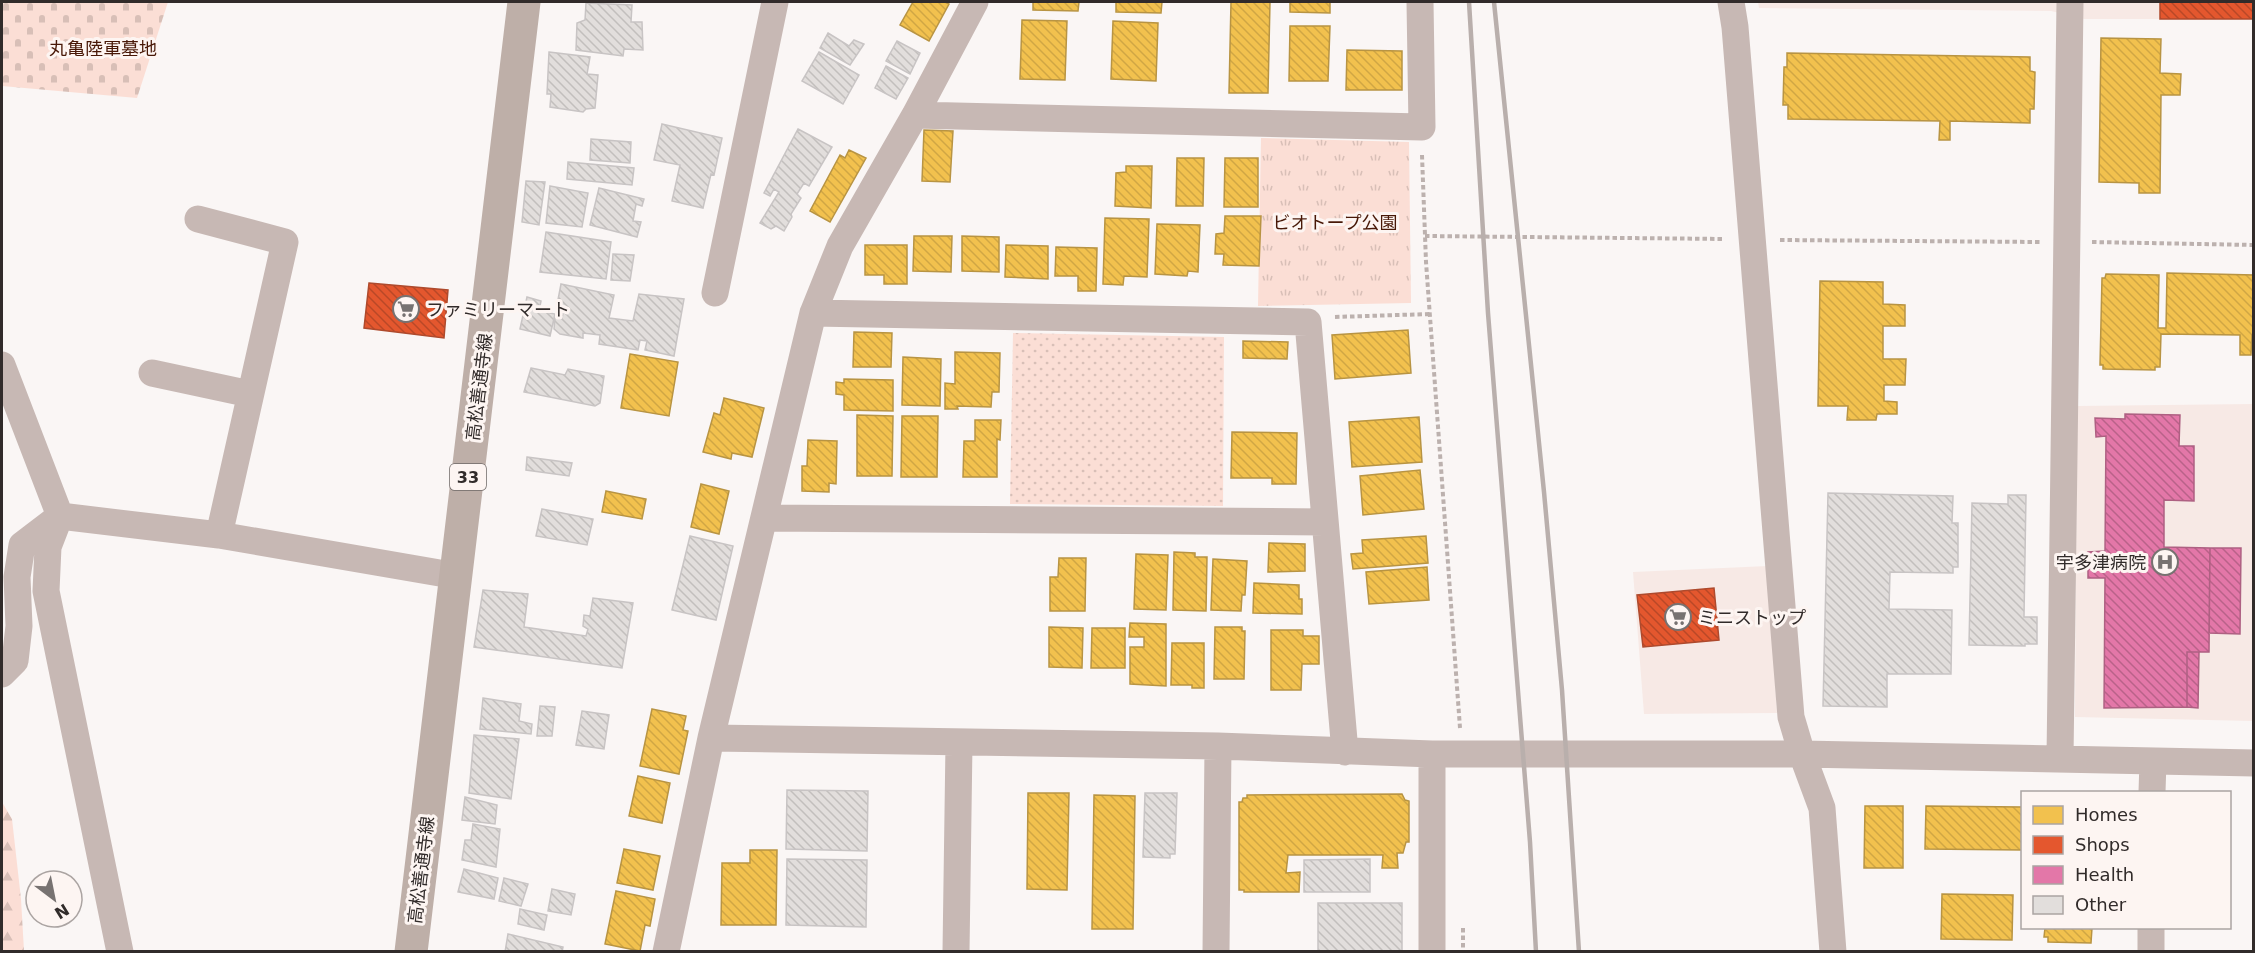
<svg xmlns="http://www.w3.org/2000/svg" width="2255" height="953" font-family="'DejaVu Sans','Noto Sans JP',sans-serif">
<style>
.built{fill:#f7e9e5}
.grass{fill:url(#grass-dots)}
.forest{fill:url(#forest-firs)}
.cemetery{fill:url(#cemetery-stones)}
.park{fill:url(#park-tufts)}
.homes{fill:url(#homes-back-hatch);stroke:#b89443;stroke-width:1.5}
.shops{fill:url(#shops-back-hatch);stroke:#ae4a2d;stroke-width:1.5}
.health{fill:url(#health-back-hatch);stroke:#ae6082;stroke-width:1.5}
.building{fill:url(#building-back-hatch);stroke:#c8c4c4;stroke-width:1.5}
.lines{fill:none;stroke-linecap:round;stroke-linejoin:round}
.path{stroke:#bcb1ae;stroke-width:4;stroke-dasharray:4.5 3;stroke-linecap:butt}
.minor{stroke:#c7b8b4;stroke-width:27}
.major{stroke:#beafa8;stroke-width:33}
.rail{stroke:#b9afac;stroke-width:4.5}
.labels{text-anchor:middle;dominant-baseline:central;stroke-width:6;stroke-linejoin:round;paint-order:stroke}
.shield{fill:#fdf5f2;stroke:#6e6866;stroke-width:1.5}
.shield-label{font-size:16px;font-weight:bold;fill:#312b2a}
.park-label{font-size:18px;fill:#481807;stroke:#fdf5f2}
.poi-label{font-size:18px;fill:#312b2a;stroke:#fdf5f2;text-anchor:start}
.street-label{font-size:18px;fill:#312b2a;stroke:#fdf5f2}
</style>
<defs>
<pattern id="grass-dots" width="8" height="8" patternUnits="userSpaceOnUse" patternTransform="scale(1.5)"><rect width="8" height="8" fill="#fbded5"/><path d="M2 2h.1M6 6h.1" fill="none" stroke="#d8bfb7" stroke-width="1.8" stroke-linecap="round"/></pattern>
<pattern id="forest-firs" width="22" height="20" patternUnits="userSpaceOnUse" patternTransform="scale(1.5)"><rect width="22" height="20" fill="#fbded5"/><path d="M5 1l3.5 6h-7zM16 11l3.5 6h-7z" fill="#d8bfb7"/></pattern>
<pattern id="cemetery-stones" width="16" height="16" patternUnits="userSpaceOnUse" patternTransform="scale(1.5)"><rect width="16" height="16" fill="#fbded5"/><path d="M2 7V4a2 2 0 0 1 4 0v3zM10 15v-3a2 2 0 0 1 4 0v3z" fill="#d8bfb7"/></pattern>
<pattern id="park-tufts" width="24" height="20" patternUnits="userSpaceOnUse" patternTransform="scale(1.5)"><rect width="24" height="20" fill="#fbded5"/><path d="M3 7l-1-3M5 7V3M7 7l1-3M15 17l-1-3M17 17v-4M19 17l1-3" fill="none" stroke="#d8bfb7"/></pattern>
<pattern id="homes-back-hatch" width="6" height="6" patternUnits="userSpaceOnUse" patternTransform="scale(1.5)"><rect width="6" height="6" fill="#f2c14e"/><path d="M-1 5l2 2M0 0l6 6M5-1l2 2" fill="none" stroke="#d0a644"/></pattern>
<pattern id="shops-back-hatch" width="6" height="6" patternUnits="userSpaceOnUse" patternTransform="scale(1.5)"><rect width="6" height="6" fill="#e4572e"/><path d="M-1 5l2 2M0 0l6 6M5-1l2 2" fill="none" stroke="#b94827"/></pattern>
<pattern id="health-back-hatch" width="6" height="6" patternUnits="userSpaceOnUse" patternTransform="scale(1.5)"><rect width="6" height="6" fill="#e377a8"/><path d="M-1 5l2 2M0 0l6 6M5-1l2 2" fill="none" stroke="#b96289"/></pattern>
<pattern id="building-back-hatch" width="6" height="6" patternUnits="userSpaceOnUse" patternTransform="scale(1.5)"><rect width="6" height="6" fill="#e2dedc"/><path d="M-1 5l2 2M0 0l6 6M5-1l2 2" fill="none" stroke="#c2bfbd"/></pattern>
</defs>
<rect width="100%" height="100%" fill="#faf6f5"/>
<path class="built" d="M1758 2H2253L2254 19H2084L2051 11 1759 8Z
M2253 404V721L2075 717 2077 406Z
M1768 566 1777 713 1644 714 1633 572Z"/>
<path class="grass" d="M1013 333 1224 337 1223 506 1010 504Z"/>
<path class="forest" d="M2 802 12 819 21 899 24 951H2Z"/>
<path class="cemetery" d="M2 2H168L137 98 2 86Z"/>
<path class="park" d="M1261 138 1409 142 1411 303 1258 306Z"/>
<path class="homes" d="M913 2H945L949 4 929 41 900 25Z
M1033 2H1079L1078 11 1033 10Z
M1116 2H1162L1161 13 1116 12Z
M1231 2H1270L1268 93H1229Z
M1290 2H1330V13L1290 12Z
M1022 20 1067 21 1065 80 1020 79Z
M1113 21 1158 23 1156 81 1111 79Z
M1290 26H1330L1328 81H1289Z
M2101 38 2161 39 2160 73 2181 74 2180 95H2161L2160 193H2139V183L2099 182Z
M1347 50 1402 51V90H1346Z
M1787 53 2030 57V71L2035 72 2034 109H2030V123L1950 121V140H1939L1940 121 1788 119V105H1783L1784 67H1787Z
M924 130 953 131 950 182 922 181Z
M849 150 866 158 830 222 810 211 840 155 845 158Z
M1177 158H1204L1203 206H1176Z
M1225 158H1258V207H1224Z
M1126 166H1152L1151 208 1115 206 1116 173 1126 172Z
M1225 216H1261L1259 266 1223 265 1224 254H1215L1216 234 1224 233Z
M1105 218 1149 219 1147 277 1124 276 1123 285 1103 284Z
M1157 224 1200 225 1198 272 1188 271 1187 276 1155 274Z
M914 236H952L951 272 913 271Z
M962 236 999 237V272L962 271Z
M865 245H907V284H884V275H865Z
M1006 245 1048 246V279L1005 277Z
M1056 247 1097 248 1096 291H1078V276H1055Z
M2167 273 2254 275V335H2252L2251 355H2240V335L2161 334 2160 367H2155V370L2103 369V365H2100L2102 278H2105L2106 274 2159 275 2158 328H2166Z
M1820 281 1883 282V304L1905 305V326H1883V359H1906L1905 385H1884V401L1897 402V414H1877L1876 420H1847L1848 406H1818Z
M1408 330 1411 373 1335 379 1332 335Z
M854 332 892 333 891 367H853Z
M1243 341 1288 342 1287 359 1243 358Z
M955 352 1000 353 999 392H992L991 407 957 406 958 409H945V383L955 384Z
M630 354 678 362 669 416 621 408Z
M903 357 941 359 940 406 902 405Z
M844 379 893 380V411L844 410V395L836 394V382L844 383Z
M724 398 764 408 752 457 732 453 731 459 703 452 714 413 720 415Z
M857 415 893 416 892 476H857Z
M902 416H938L937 477H901Z
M1419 417 1422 462 1352 467 1349 422Z
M975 420H1001L1000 440 997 439V477H963L964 441H975Z
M1232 432 1297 433 1296 484H1272V478H1231Z
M808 440 837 441 836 484 829 483V492L802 491V466H807Z
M1420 470 1424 509 1363 515 1360 476Z
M701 484 729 491 719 534 691 527Z
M606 491 646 499 642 519 602 512Z
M1426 536 1428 563 1353 569 1351 554 1363 553 1362 540Z
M1269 543 1305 544V571L1268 572Z
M1174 552 1195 553V557H1207L1206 611 1173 610Z
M1136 554 1168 555 1166 610 1134 609Z
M1059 558H1086L1085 611H1050V577H1058Z
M1213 559 1247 561 1245 595H1242L1241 611 1211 610Z
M1427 567 1429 600 1369 604 1366 572Z
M1254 583 1299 585V599H1302V614L1253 613Z
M1130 623 1166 624V686L1130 684V647H1144V637H1129Z
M1049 627 1083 628 1082 668 1049 667Z
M1215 627H1242V631H1245L1244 679H1214Z
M1092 628H1125V668H1091Z
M1271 630H1303V636H1319V664H1302L1301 690H1271Z
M1172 643H1204V688H1192V685H1171Z
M652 709 686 716 683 730 688 731 679 774 640 766Z
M638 776 670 783 662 823 629 816Z
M1028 793H1069L1067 890 1027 889Z
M1402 794 1405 800 1409 801V842H1406L1403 853H1397L1398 868H1382L1383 855H1288L1286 873 1300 872 1299 892H1244V890H1239V802H1242L1243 798H1247V795Z
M1094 795 1135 796 1133 929H1092Z
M1865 806H1903V868H1864Z
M1926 806 2022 807V850L1925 849Z
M624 849 660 856 653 890 617 883Z
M750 850H777L776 925H721L722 863H750Z
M616 891 655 899 650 926 645 925 640 951 605 944Z
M1942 894 2013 895 2012 940 1941 939Z
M2045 928H2092L2091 943 2048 942V937H2044Z"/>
<path class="shops" d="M2160 2H2254V19H2160Z
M369 283 448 290 444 338 364 328Z
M1714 588 1719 640 1643 647 1637 595Z"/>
<path class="health" d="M2125 414 2180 415 2179 446H2194V501L2164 500V547L2210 548 2209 652H2187V707L2104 708 2105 578H2088V552L2105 551 2106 436 2096 437 2095 418 2125 419Z
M2210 548H2241L2240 634 2209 633Z
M2187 652H2199L2198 708 2187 707Z"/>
<path class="building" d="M586 3 632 5 631 22H642L643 50 624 49 623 56 576 50 577 23 585 20Z
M828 33 849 46 854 40 864 44 850 65 820 48Z
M897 41 920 53 910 74 886 61Z
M549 52 590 57 587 74 598 75 595 108 586 109 583 112 550 107 551 94H547Z
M819 52 859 75 843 104 802 81Z
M886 66 908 78 896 99 875 88Z
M662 124 722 138 714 175 711 174 703 208 672 201 680 165 654 160Z
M798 129 832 147 809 186 804 183 797 194 801 198 791 214 792 217 784 231 776 226 771 229 760 223 779 192 774 189 770 196 764 193Z
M591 139 631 142 630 163 590 160Z
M568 162 634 168 632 185 567 179Z
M526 181 545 182 539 225 522 222Z
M550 186 588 193 582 227 546 223Z
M599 188 644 199 642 206 636 204 633 221 641 222 637 237 590 225Z
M546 232 611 242 606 279 540 272Z
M613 254 634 255 630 281 611 280Z
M561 284 614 295 609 318 633 321 639 294 684 299 674 356 645 350 647 341 640 340 638 350 599 344 600 335 583 333V338L560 334 554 329 555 318 562 319 564 307 557 305Z
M527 297 541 301 539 311 555 314 550 336 520 329Z
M531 368 565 375 568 369 604 376 600 403 595 406 524 392Z
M527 457 572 463 569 476 526 470Z
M1828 493 1953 496 1952 523H1958V567H1953V573L1890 572 1889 609 1952 610 1951 674H1887V707L1823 706Z
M2008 495H2026L2024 617H2037V644H2025V646L1969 645 1972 503 2008 504Z
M542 509 593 519 587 545 536 536Z
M690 536 733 546 716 620 672 610Z
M483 590 528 594 524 627 586 636 588 629 583 626 584 615 590 616 593 598 633 603 622 668 474 647Z
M483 698 521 704 519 721 532 724 531 734 480 729Z
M540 706 555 707 552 736H537Z
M582 711 609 715 604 749 576 745Z
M474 735 519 739 511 799 469 793Z
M787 790 868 791 867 851 786 849Z
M1145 793H1177L1175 854H1170V858L1143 857Z
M465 797 497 805 495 824 462 820Z
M473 824 500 829 496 867 462 860 465 840H471Z
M787 859 867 860 866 927 786 925Z
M1370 859V892H1304V860Z
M464 869 498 878 494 899 458 892Z
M504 878 528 884 521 906 499 901Z
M552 889 575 894 571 915 548 911Z
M1318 903H1402V952H1318Z
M520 909 547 915 544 930 518 924Z
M508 934 563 947 562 952H505Z"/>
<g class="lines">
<path class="path" d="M1422 155 1426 262 1460 728
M1425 236 1725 239
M1780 240 2040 242
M2092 242 2254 245
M1335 317 1430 314
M1463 928V952"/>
<path class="minor" d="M1731 2 1735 27 1791 717 1802 754 1822 808 1833 952
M915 115 1422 127 1420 2
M198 219 285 242 219 535
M715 293 775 2
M813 313 1308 322 1345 752
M2 365 60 516 48 547 46 591 120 952
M152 373 250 394
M764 518 1325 522
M2 674 15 661 19 626 17 577 22 545 60 516 219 535 457 576
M711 738 1218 746 1432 754H1802L2254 763
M2060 758 2070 2
M2152 792 2153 761
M666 952 711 738 813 313 840 246 915 115 975 2
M956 952 959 743
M1216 952 1218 746
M1432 952V754
M2151 952V928"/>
<path class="major" d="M411 952 524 2"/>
<path class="rail" d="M1469 2 1488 313 1530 842 1536 952
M1494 2 1544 492 1562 690 1579 952"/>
</g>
<defs>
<symbol id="supermarket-ring" viewBox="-11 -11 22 22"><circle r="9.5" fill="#fdf5f2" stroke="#777271" stroke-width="1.5"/><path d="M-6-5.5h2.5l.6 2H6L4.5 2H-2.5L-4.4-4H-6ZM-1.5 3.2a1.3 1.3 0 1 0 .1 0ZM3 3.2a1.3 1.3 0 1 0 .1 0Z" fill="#777271"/></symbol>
<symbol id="hospital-ring" viewBox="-11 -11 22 22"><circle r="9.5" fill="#fdf5f2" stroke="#777271" stroke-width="1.5"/><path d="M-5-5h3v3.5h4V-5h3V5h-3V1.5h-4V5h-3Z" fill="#777271"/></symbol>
</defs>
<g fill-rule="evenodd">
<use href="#supermarket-ring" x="391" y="294" width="30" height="30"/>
<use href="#hospital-ring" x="2150" y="547" width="30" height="30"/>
<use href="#supermarket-ring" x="1663" y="602" width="30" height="30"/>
</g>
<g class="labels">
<rect class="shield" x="450" y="464" width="36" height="26" rx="4.5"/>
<g class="shield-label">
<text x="468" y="477">33</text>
</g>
<g class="park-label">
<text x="103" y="48">丸亀陸軍墓地</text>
<text x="1335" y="222">ビオトープ公園</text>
</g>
<g class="poi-label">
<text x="426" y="309">ファミリーマート</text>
<text x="2146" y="562" text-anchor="end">宇多津病院</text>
<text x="1698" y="617">ミニストップ</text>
</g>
<g class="street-label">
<text transform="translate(479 387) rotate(-83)">高松善通寺線</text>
<text transform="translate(421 870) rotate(-83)">高松善通寺線</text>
</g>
</g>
<rect width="2255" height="953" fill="none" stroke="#312b2a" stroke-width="6"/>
<rect x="2021" y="791" width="210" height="138" fill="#fdf5f2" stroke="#aba4a2" stroke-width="1.5"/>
<rect x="2033" y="806" width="30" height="18" fill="#f2c14e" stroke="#aba4a2" stroke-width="1.5"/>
<text x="2075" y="821" font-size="18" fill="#312b2a">Homes</text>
<rect x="2033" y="836" width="30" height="18" fill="#e4572e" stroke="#aba4a2" stroke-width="1.5"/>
<text x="2075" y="851" font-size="18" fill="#312b2a">Shops</text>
<rect x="2033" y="866" width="30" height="18" fill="#e377a8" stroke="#aba4a2" stroke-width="1.5"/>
<text x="2075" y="881" font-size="18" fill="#312b2a">Health</text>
<rect x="2033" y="896" width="30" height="18" fill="#e2dedc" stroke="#aba4a2" stroke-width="1.5"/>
<text x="2075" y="911" font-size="18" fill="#312b2a">Other</text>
<g transform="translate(54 899) rotate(148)"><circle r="28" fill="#fdf5f2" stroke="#aba4a2" stroke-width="1.5"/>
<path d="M0-4.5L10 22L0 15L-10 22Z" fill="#777271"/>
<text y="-9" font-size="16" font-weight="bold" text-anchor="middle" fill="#312b2a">N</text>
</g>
</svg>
